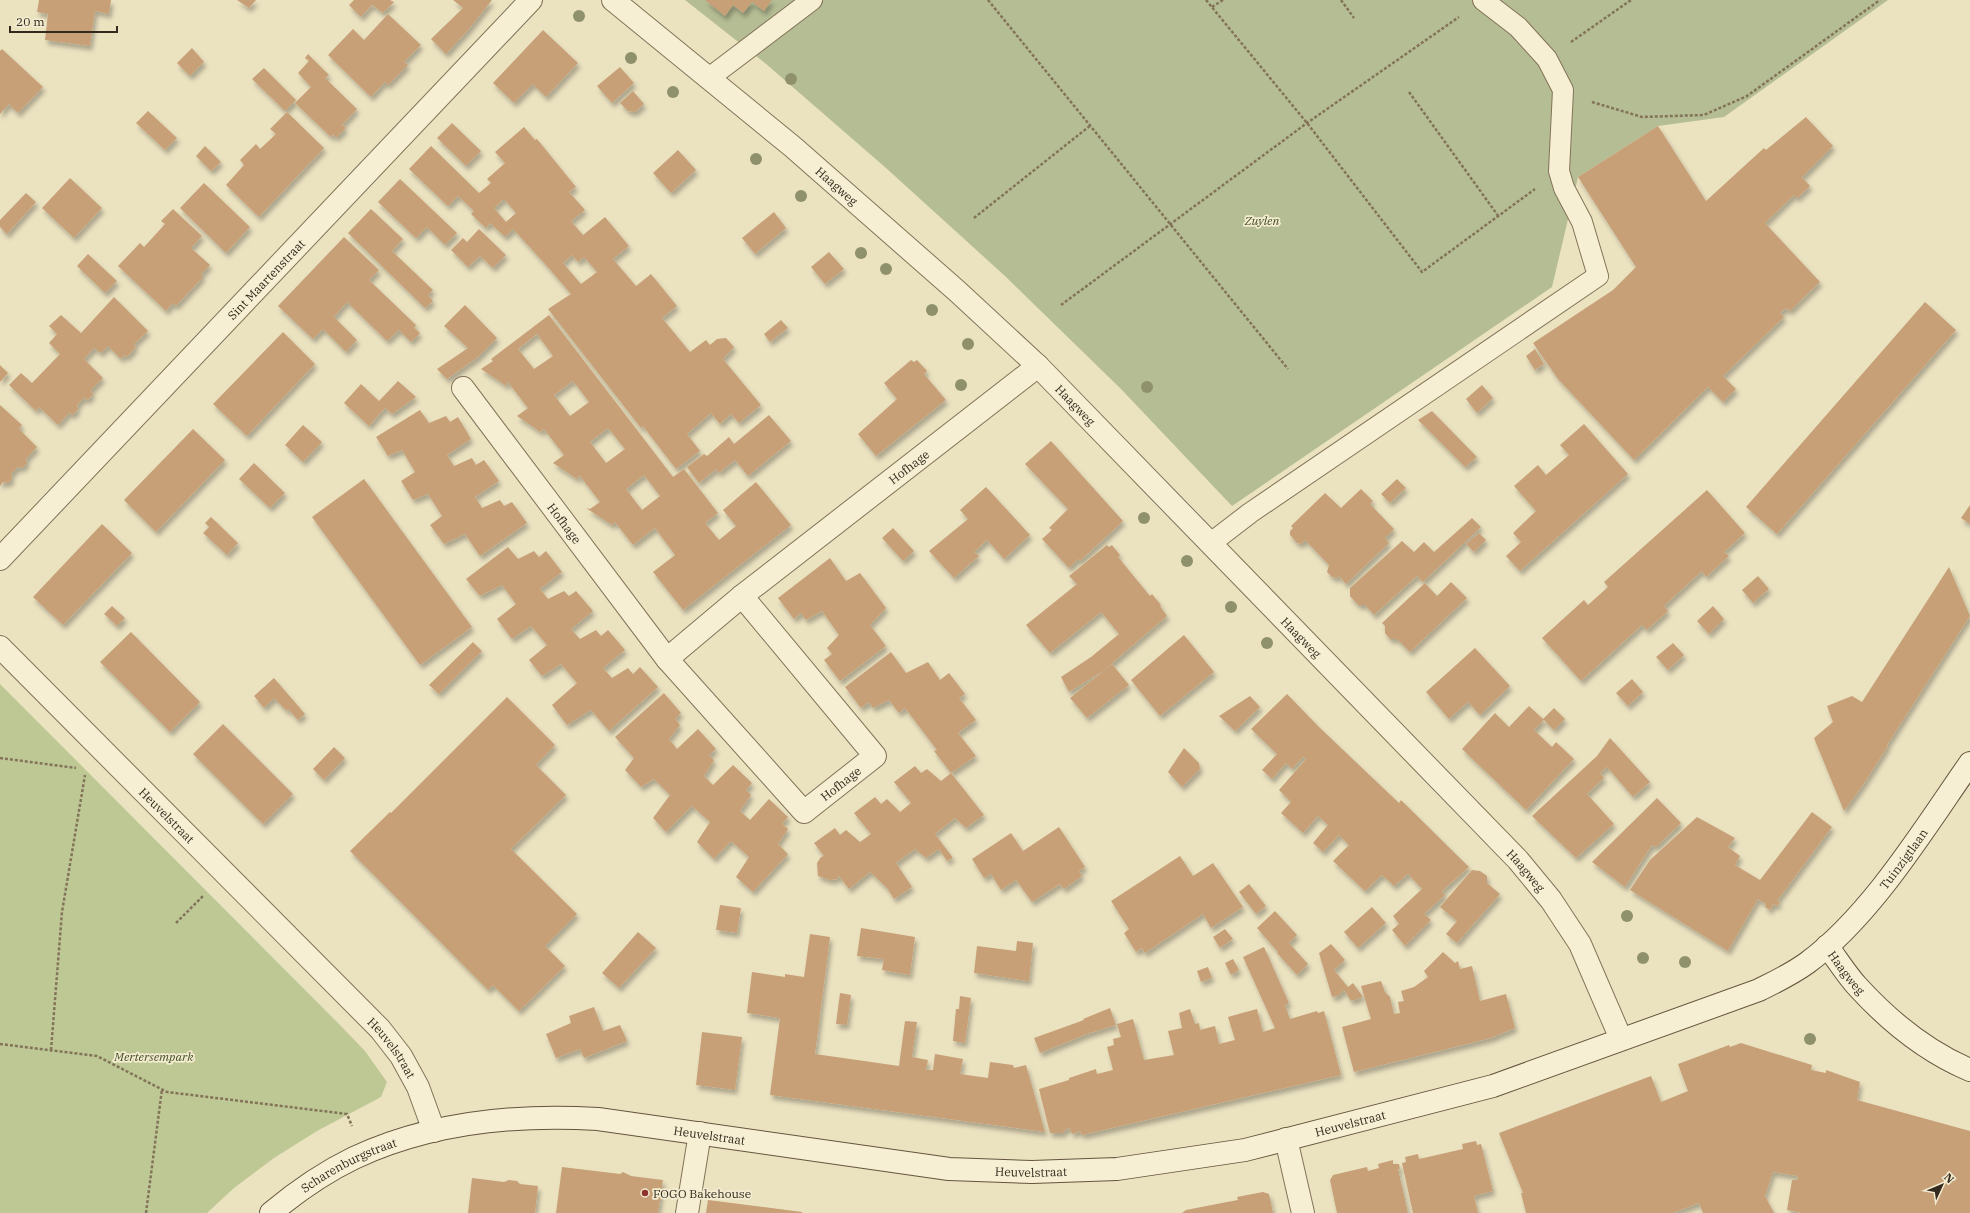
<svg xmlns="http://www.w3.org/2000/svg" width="1970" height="1213" font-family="'IBM Plex Serif',serif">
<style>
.green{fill:#bec895}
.cemetery{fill:#b5bd94}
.building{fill:#c7a078;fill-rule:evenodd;filter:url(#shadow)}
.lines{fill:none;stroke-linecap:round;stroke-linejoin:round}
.lane-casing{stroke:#837359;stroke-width:22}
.street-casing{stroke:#837359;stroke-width:24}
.secondary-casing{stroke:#65543d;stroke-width:24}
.path{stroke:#837359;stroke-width:2.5;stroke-dasharray:3 2;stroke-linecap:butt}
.lane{stroke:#f6efd3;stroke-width:20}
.street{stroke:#f6efd3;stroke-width:22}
.secondary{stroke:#f6efd3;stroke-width:22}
.tree{fill:#8e916b}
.poi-dot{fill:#8f342d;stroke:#f3ecd0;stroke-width:1.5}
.labels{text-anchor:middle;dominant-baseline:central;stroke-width:3.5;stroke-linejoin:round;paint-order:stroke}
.street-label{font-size:12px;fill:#332a1d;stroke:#f3ecd0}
.park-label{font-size:12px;font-style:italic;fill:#414f25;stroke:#f3ecd0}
.poi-label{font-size:12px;fill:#332a1d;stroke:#f3ecd0;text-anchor:start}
</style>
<defs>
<filter id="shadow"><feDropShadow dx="2.5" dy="4.5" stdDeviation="2" flood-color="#0004"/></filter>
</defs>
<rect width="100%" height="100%" fill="#ebe2c0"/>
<path class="green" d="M0 684 338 1023 365 1051 387 1082 381 1097 317 1131 274 1158 234 1188 207 1213H0Z"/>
<path class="cemetery" d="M685 0H1888L1724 117 1658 126 1578 177 1552 287 1232 506 1121 389 1005 276 886 168 765 63Z"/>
<path class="building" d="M39 0H111L109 14 95 11 90 46 45 40 48 14 37 12Z
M237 0H256L249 8Z
M354 0H390L394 2 383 13 372 5 361 17 349 5Z
M453 0H492L469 29 446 54 431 39 463 8Z
M705 0H772L764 11 752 2 743 13 733 5 725 16Z
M388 14 421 45 404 62 408 65 388 85 385 82 371 97 328 55 353 29 364 40Z
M543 30 578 63 546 97 533 84 514 103 493 83Z
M192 48 204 62 190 76 177 63Z
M2 49 43 87 18 113 9 104 0 114V51Z
M308 54 329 75 325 78 357 109 342 125 346 128 336 138 333 134 331 137 295 103 311 87 298 73 309 61 305 58Z
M620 67 634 83 612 103 597 86Z
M264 68 296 100 285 111 252 79Z
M633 91 644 104 635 112 628 111 620 103Z
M148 111 177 138 165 150 136 123Z
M287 112 324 148 259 217 226 185 244 165 240 160 256 144 260 149 276 134 270 129Z
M1806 117 1833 146 1802 177 1810 186 1797 198 1794 195 1765 223 1820 282 1790 311 1786 308 1780 313 1784 317 1723 376 1736 389 1723 402 1708 387 1634 460 1558 379 1533 343 1613 290 1636 267 1578 177 1658 126 1706 201 1764 148 1766 150Z
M452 123 481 151 466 166 437 138Z
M524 127 535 140 537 139 576 187 569 192 585 210 571 221 583 235 605 217 629 246 613 259 636 286 651 274 677 306 662 318 690 352 706 340 710 345 717 339 726 338 734 347 723 359 761 405 739 423 731 414 720 424 711 413 687 434 700 451 676 469 643 426 641 428 548 309 571 294 547 266 513 229 505 237 490 223 486 228 471 214 474 211 458 196 448 206 409 169 431 146 479 193 491 183 487 179 505 163 495 152ZM504 199 516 213 506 222 494 208ZM572 255 578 262 584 257 597 272 581 284 563 263Z
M205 146 221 162 211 171 196 156Z
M678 150 696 170 671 193 653 173Z
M70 178 102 208 74 238 42 208Z
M400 179 457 233 445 245 427 227 416 238 378 202Z
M204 183 250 227 226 253 180 208Z
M26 193 36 202 7 234 0 227V220Z
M173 209 202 236 191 248 210 265 201 274 203 277 176 306 173 303 166 311 118 266 140 243 144 247 165 224 161 221Z
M371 209 403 239 392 251 433 290 428 295 433 301 425 308 348 233Z
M774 212 786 228 755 254 742 238Z
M479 229 506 255 493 268 480 256 468 267 451 250 463 238 467 242Z
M344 237 379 270 369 280 416 325 414 328 420 333 411 342 399 330 387 341 347 302 334 317 357 340 346 352 323 329 313 339 278 306Z
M829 252 844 269 825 284 811 267Z
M88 254 117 281 105 293 77 266Z
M114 297 148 331 134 344 136 347 127 357 124 355 121 359 108 346 101 353 94 348 84 359 103 378 91 390 93 394 88 400 84 398 77 405 78 409 73 415 69 413 58 425 39 407 36 411 9 385 21 373 32 383 60 354 49 343 57 334 49 326 61 315 81 333Z
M1925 302 1956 330 1777 534 1746 507Z
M465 305 497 338 478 357 447 379 437 369 468 348 444 326Z
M549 315 673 477 684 469 718 513 705 523 719 540 736 526 723 510 756 482 791 525 683 610 653 572 675 555 655 528 633 545 615 522 612 525 586 508 590 509 600 502 580 476 577 477 580 481 553 463 564 455 544 429 541 431 542 433 517 416 528 408 508 382 506 384 508 387 481 369 493 361 491 359ZM537 334 553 356 534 369 518 349ZM573 381 589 402 570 416 554 395ZM608 428 625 449 606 463 590 442ZM644 475 660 496 642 510 626 489Z
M781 320 788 328 770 342 764 334Z
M283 332 315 364 247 436 213 404Z
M1535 349 1544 364 1535 370 1526 356Z
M911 360 914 362 917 360 927 371 924 374 946 400 876 456 858 434 897 399 884 383Z
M0 365 8 373 0 382Z
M398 381 416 397 392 414 385 408 369 426 344 403 361 384 379 401Z
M1482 385 1493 398 1477 413 1466 399Z
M0 405 22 425 19 429 37 447 26 459 27 463 22 468 18 467 11 474 12 479 8 483 3 482 0 486Z
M420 410 429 423 446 416 450 422 458 417 471 439 447 455 454 466 472 458 476 465 484 460 499 481 475 497 482 508 500 500 504 506 512 502 527 523 480 556 465 534 444 544 430 525 442 516 428 494 413 500 401 481 415 472 402 450 388 456 376 437Z
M1432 411 1477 457 1465 467 1418 420Z
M769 415 791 441 748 476 735 460 719 473 716 469 699 483 687 467 704 454 707 456 729 437 734 444Z
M1584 424 1628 474 1520 571 1506 556 1521 542 1513 533 1536 511 1514 486 1538 465 1546 475 1569 455 1560 445Z
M303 425 322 442 303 462 285 445Z
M193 429 225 460 156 532 124 500Z
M1051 441 1123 521 1080 561 1078 559 1069 568 1042 539 1052 530 1049 528 1068 509 1025 464Z
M254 463 285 493 270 508 239 479Z
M364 479 472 627 420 665 312 517Z
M1397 479 1406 488 1390 503 1381 494Z
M986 487 1030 535 1004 559 987 540 974 552 979 556 954 578 929 551 968 519 960 510Z
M1361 489 1373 501 1370 504 1394 529 1385 538 1389 543 1346 584 1339 576 1337 578 1332 577 1327 572 1329 565 1305 540 1301 544 1297 543 1290 535V531L1293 528 1291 526 1325 493 1341 508Z
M1707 490 1745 533 1724 552 1729 556 1706 577 1702 571 1664 606 1668 611 1647 630 1642 625 1581 681 1542 638 1584 600 1588 605 1608 587 1604 582Z
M1970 505V524L1961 518Z
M211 517 238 543 227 555 203 533 209 527 205 523Z
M1472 518 1481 527 1423 582 1417 576 1374 615 1365 605H1358L1350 596V588L1402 541 1414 552 1424 542 1434 552Z
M102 524 132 553 63 625 33 597Z
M893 528 914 551 903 561 882 538Z
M1479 533 1486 540 1474 552 1466 544Z
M1107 545 1109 547 1112 545 1120 555 1118 557 1150 596 1152 594 1161 605 1160 606 1167 616 1103 671 1069 692 1061 677 1091 657 1119 634 1101 612 1050 653 1026 625 1077 584 1069 576Z
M508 547 518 559 534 551 539 557 546 551 562 572 540 589 548 599 564 591 569 596 576 591 593 611 571 629 580 639 596 630 601 636 608 630 625 650 603 668 612 678 628 668 633 674 640 667 658 687 609 731 591 710 567 725 552 705 577 683 561 664 542 676 529 660 547 645 531 626 512 639 497 619 516 604 502 585 480 596 466 579Z
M830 558 846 581 860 573 886 608 870 625 886 646 840 681 824 660 832 654 827 648 839 635 822 611 806 620 801 613 794 619 778 598Z
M1949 567 1970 616 1887 745 1888 746 1863 785 1844 811 1814 738 1833 722 1827 706 1852 696 1862 702Z
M1758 576 1769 589 1753 603 1742 590Z
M1451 582 1467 598 1410 652 1397 639H1390L1385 633V626L1382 623 1425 583 1437 596Z
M112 606 125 618 117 626 104 614Z
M1713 606 1724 619 1709 634 1697 621Z
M131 632 200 702 170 732 100 662Z
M1184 635 1214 672 1160 716 1131 680Z
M473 642 482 651 439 694 429 685Z
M1673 643 1684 655 1668 670 1656 657Z
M1475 648 1510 686 1480 715 1468 702 1449 719 1426 692Z
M891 652 906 673 928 662 940 680 949 673 965 694 959 698 976 720 958 733 976 756 951 773 934 751 937 750 905 708 899 713 889 700 873 708 869 702 861 708 845 687Z
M1112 664 1129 685 1087 718 1070 698Z
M274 678 305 714 298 720 288 709 287 711 274 698 264 708 254 696Z
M1632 679 1643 692 1628 706 1616 693Z
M664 693 681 713 675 719 680 725 669 739 677 749 698 729 716 749 709 755 714 760 704 776 713 785 733 765 752 783 746 790 751 795 740 811 750 820 769 799 788 817 782 824 788 829 778 844 788 854 753 892 736 877 749 857 731 841 714 859 697 842 710 822 692 806 666 832 653 818 670 795 654 779 641 787 625 770 634 758 615 737Z
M1287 694 1319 727 1399 803 1401 800 1469 867 1442 891 1445 895 1424 914 1431 920 1405 946 1392 930 1399 924 1393 916 1422 889 1408 874 1394 886 1382 875 1365 891 1333 861 1349 845 1339 835 1323 852 1313 843 1328 825 1318 816 1303 833 1281 813 1291 802 1279 790 1306 759 1303 757 1292 769 1286 763 1272 779 1262 770 1277 754 1251 729Z
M1250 696 1260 707 1235 731 1219 716Z
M507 697 555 745 536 765 566 795 511 849 577 914 545 946 565 966 519 1011 493 985 488 990 350 851 390 812 391 813Z
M1529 706 1543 719 1554 708 1565 719 1554 730 1544 720 1534 730 1552 747 1556 742 1574 759 1526 810 1462 749 1495 713 1509 727Z
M223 724 293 794 263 824 193 754Z
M1610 738 1650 782 1633 797 1607 767 1600 773 1604 778 1587 794 1614 824 1576 858 1532 816 1597 756Z
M334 747 345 758 324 780 313 769Z
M1184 748 1199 763 1200 769 1182 787 1168 772Z
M915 766 921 773 927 769 941 781 951 773 984 815 966 828 955 818 935 834 953 858 947 861 939 849 926 858 915 849 896 863 912 887 894 899 887 888 870 872 849 889 839 876 837 879 830 880 818 876 817 863 821 857 824 856 814 843 835 828 840 835 846 830 860 842 871 834 854 813 875 797 881 804 887 799 900 812 911 803 894 782Z
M1657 798 1681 823 1656 847 1652 845 1625 887 1592 862Z
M1812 812 1832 827 1777 901 1780 902 1777 906 1774 904 1770 910 1765 907 1766 904 1758 899 1728 951 1630 890 1650 860 1697 817 1735 838 1728 847 1740 856 1735 865 1760 880Z
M1059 827 1085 867 1079 871 1082 876 1064 889 1060 884 1032 902 1016 880 1001 890 991 874 984 878 972 859 1011 833 1023 851Z
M1180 856 1193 876 1213 863 1243 907 1211 928 1203 914 1145 953 1142 948 1136 952 1124 933 1129 929 1111 901Z
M1472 870 1480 871 1487 876V883L1500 894 1457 943 1446 934 1457 921 1440 907Z
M1249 884 1266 906 1256 914 1239 892Z
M720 905 741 908 737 933 716 930Z
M1372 907 1386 923 1358 948 1344 932Z
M1275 911 1297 935 1289 943 1308 964 1297 975 1277 953 1278 952 1257 928Z
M861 928 915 937 910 975 882 970 884 959 857 956Z
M1225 929 1233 939 1220 948 1213 937Z
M638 932 656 948 619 988 602 973Z
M810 934 830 937 815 1054 899 1066 905 1021 917 1022 912 1057 928 1060 926 1070H933L935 1054 963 1059 960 1074 988 1078 990 1062 1013 1065 1014 1068 1026 1065 1045 1132 770 1095 780 1018 747 1013 752 972 785 977V974L804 977Z
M1017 941 1033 943 1029 981 974 973 977 946 1016 951Z
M1331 944 1345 960 1334 970 1348 987 1353 983 1363 997 1351 1001 1344 990 1338 996 1332 997 1319 953Z
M1264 947 1289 1003 1285 1005 1290 1019 1317 1011 1318 1013 1324 1011 1341 1075 1082 1135 1080 1131 1072 1134 1070 1128 1065 1130 1063 1133H1050L1039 1089 1069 1080V1078L1096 1069 1097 1074 1113 1070 1107 1047 1114 1045 1113 1039 1121 1037 1117 1024 1133 1019 1144 1060 1174 1055 1168 1031 1182 1028 1179 1013 1190 1009 1195 1024 1199 1023 1200 1030 1215 1026 1219 1044 1235 1040 1228 1017 1242 1013 1257 1009 1263 1032 1275 1028 1243 957Z
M1443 952 1455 963 1458 961 1460 969 1472 966 1480 1001 1506 994 1515 1028 1491 1038 1354 1072 1342 1027 1371 1019 1361 986 1381 981 1385 992 1390 997 1394 1014 1400 1013 1398 1002 1404 1001 1401 991 1414 987 1428 977 1424 971Z
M1233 959 1239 970 1231 975 1225 963Z
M1208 967 1212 978 1201 982 1197 971Z
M840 993 851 995 847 1025 836 1024Z
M960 996 971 998 965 1043 953 1041 956 1009H959Z
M594 1007 603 1031 620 1025 627 1041 584 1058 580 1049 556 1058 546 1034 571 1023 569 1016Z
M1110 1008 1116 1025 1087 1034 1040 1053 1034 1038 1084 1020 1083 1019Z
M702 1032 742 1037 735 1090 696 1085Z
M1741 1043 1812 1065 1811 1070 1826 1073V1070L1860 1082 1857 1100 1970 1131V1213H1802L1787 1210 1792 1180H1797L1798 1176 1773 1172 1765 1196 1774 1213H1703L1699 1203 1673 1213H1526L1521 1193H1523L1499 1133 1651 1076 1661 1102 1688 1091 1678 1064 1729 1045 1730 1047Z
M1476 1141 1477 1145 1481 1144 1493 1191 1474 1196 1478 1213H1413L1402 1163 1406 1162 1405 1157 1418 1154 1419 1159 1463 1149 1462 1144Z
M1393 1160V1164H1399L1400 1169H1398L1408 1213H1337L1330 1180 1333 1175 1367 1167 1368 1171 1379 1168 1378 1164Z
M562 1167 620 1174 623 1172 631 1176 663 1180 658 1213H556Z
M472 1178 504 1182 509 1180 517 1181 520 1184 538 1186 535 1213H468Z
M1263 1192 1269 1194 1273 1213H1182L1186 1210 1227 1202 1238 1200 1237 1197Z
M708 1200 802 1212V1213H706Z"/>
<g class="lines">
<defs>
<path id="lane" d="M709 78 812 0
M1211 543 1250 513 1598 276 1582 222 1564 188 1559 171 1563 90 1547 59 1518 27 1483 0"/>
<g id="street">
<path id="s1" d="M613 0 793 147 957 291 1038 366 1518 860 1551 900 1580 944 1621 1039"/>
<path id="s2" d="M463 388 667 659 804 812 875 756 742 596"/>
<path id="s3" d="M0 559 531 0"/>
<path id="s4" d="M0 647 380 1029 401 1056 418 1087 434 1131"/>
<path id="s5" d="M667 659 742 596 1038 366"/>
<path d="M1286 1139 1303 1213"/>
<path d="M687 1213 700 1133"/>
</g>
<g id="secondary">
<path id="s6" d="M1827 946C1837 959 1846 974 1857 986 1888 1020 1927 1052 1970 1070"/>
<path id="s7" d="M271 1213C296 1192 325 1172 354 1158 429 1123 516 1114 598 1119L949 1169 1032 1172 1117 1169 1245 1150 1493 1086 1759 990C1775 982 1792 974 1807 963 1871 916 1924 829 1970 763"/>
</g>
</defs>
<use href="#lane" class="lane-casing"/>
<use href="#street" class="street-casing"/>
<use href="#secondary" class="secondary-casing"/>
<path class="path" d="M988 0 1288 369
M1206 0 1307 123 1422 272 1535 189
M1341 0 1354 18
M1212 7 1223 0
M1571 42 1631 0
M1409 92 1499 217
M1592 102 1642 117 1704 115 1747 96 1880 0
M974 218 1091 125
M1061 305 1307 123 1459 17
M0 758 76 768
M176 923 204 895
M0 1044 97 1056 167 1092 347 1114 352 1126
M51 1050 62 912 85 775
M146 1213 162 1089"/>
<use href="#lane" class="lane"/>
<use href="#street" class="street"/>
<use href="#secondary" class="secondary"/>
</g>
<g class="tree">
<circle cx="579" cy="16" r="6"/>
<circle cx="631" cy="58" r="6"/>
<circle cx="791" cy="79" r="6"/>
<circle cx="673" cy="92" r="6"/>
<circle cx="756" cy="159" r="6"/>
<circle cx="801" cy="196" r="6"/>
<circle cx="861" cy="253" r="6"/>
<circle cx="886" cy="269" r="6"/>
<circle cx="932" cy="310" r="6"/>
<circle cx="968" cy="344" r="6"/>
<circle cx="961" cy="385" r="6"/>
<circle cx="1147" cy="387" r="6"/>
<circle cx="1144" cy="518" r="6"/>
<circle cx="1187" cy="561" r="6"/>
<circle cx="1231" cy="607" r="6"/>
<circle cx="1267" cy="643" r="6"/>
<circle cx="1627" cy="916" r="6"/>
<circle cx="1643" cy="958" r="6"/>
<circle cx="1685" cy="962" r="6"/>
<circle cx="1810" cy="1039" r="6"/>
</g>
<circle class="poi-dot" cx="645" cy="1193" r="4"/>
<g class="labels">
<g class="street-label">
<text stroke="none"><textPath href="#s1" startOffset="291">Haagweg</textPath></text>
<text stroke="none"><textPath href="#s3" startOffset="386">Sint Maartenstraat</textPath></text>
<text stroke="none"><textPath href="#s1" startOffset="615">Haagweg</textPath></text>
<text stroke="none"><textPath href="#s5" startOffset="309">Hofhage</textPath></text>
<text stroke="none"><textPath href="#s2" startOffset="169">Hofhage</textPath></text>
<text stroke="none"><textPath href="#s1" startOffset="939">Haagweg</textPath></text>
<text stroke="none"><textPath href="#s2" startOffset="591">Hofhage</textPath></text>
<text stroke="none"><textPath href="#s4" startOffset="237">Heuvelstraat</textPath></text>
<text stroke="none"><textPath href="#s7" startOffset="1738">Tuinzigtlaan</textPath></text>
<text stroke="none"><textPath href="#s1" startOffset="1263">Haagweg</textPath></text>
<text stroke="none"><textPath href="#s6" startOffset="33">Haagweg</textPath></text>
<text stroke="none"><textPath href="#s4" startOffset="561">Heuvelstraat</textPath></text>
<text stroke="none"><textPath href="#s7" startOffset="1110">Heuvelstraat</textPath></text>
<text stroke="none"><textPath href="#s7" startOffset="462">Heuvelstraat</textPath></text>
<text stroke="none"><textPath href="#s7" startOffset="92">Scharenburgstraat</textPath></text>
<text stroke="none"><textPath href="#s7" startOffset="786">Heuvelstraat</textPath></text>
</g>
<g class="park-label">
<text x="1262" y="220">Zuylen</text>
<text x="154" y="1056">Mertersempark</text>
</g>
<g class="poi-label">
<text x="653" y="1193">FOGO Bakehouse</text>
</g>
</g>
<g transform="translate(1942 1185) rotate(46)" stroke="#f3ecd0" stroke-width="3" paint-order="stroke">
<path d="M0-3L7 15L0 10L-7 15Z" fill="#332a1d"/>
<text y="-6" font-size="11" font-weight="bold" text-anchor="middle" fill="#332a1d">N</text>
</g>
<path d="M10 26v6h107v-6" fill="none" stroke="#332a1d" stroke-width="2"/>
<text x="16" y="26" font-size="12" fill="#332a1d" stroke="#f3ecd0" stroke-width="3" paint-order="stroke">20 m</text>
</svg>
